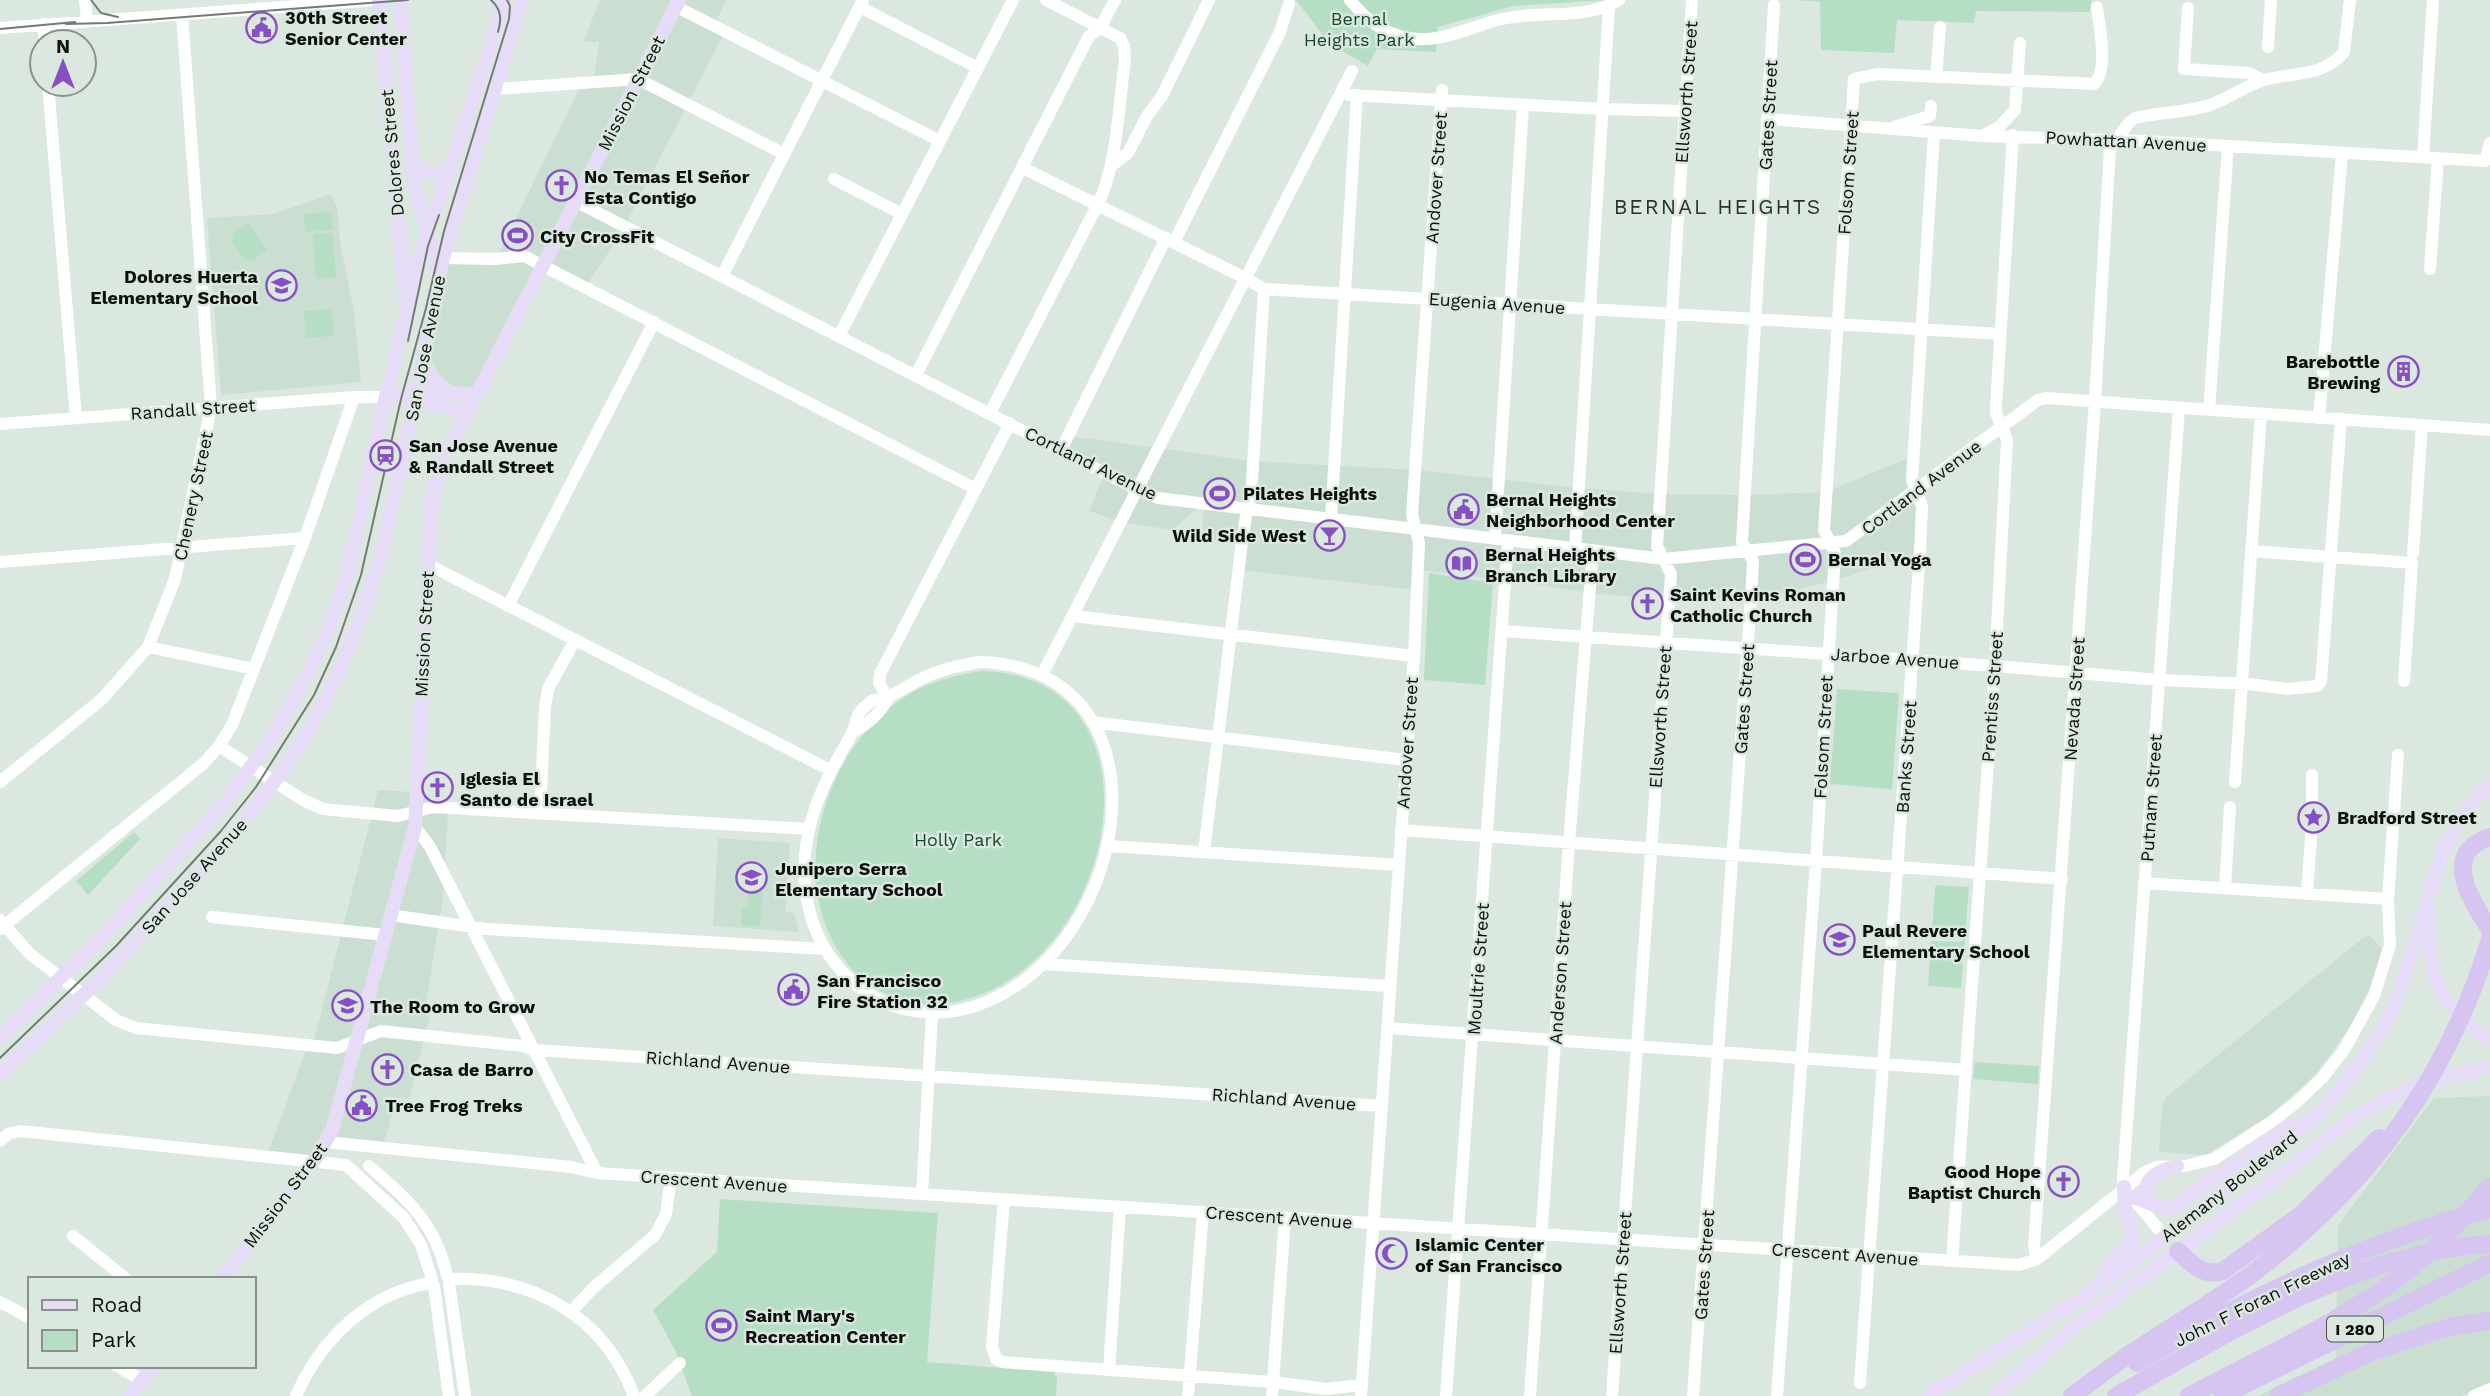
<svg xmlns="http://www.w3.org/2000/svg" width="2490" height="1396" font-family="'Work Sans',sans-serif">
<style>
.built{fill:#cadfd2}
.green{fill:#b6dec5}
.lines{fill:none;stroke-linecap:round;stroke-linejoin:round}
.minor{stroke:#fff;stroke-width:12}
.major{stroke:#e6dcf7;stroke-width:14}
.highway{stroke:#d6c4f1;stroke-width:18}
.tram{stroke:#727b75;stroke-width:2}
.labels{text-anchor:middle;dominant-baseline:central;stroke-width:5;stroke-linejoin:round;paint-order:stroke}
.shield{fill:#dbe8df;stroke:#4a524d;stroke-width:2}
.shield-label{font-size:16px;font-weight:bold;fill:#0c110e}
.poi-label{font-size:18px;font-weight:bold;fill:#0c110e;stroke:#dbe8df;text-anchor:start}
.park-label{font-size:18px;fill:#16492f;stroke:#dbe8df}
.street-label{font-size:18px;fill:#0c110e;stroke:#dbe8df}
.quarter-label{font-size:21px;letter-spacing:2px;fill:#28322c;stroke:#dbe8df}
</style>
<rect width="100%" height="100%" fill="#dbe8df"/>
<path class="built" d="M600 0H726L716 21 728 26 619 237 585 287 543 265 475 395 448 391 422 357 442 264 496 259 582 83 594 79 599 42H583Z
M331 194 338 211 340 242 354 312 361 382 221 395 207 218 273 214Z
M1069 436 1253 461 1416 470 1578 488 1660 494 1745 495 1826 492 1913 456 1922 506 1920 552 1833 581 1751 600H1669L1589 593 1506 580 1418 570 1417 590 1239 570 1242 542 1203 539V504L1172 530 1121 522 1089 511 1105 473 1061 450Z
M378 790 412 792 448 812 443 897 425 1010 431 1011 409 1099 396 1098 384 1146 330 1140 317 1160 267 1156 308 1044H313Z
M718 838 790 843 785 912 794 913 799 932 713 926Z
M2368 934 2382 949 2370 987 2350 1027 2314 1076 2269 1116 2206 1155 2159 1152 2162 1107 2166 1097Z
M2490 1096V1382L2461 1396H2258L2336 1358 2338 1225 2434 1098Z"/>
<path class="green" d="M1296 0H1607L1513 6 1438 27 1436 52 1377 49 1368 66 1330 44Z
M1798 0H2091L2090 12 1976 11 1974 23 1897 20 1894 53 1821 50 1820 2Z
M331 212 333 230 305 232 304 214Z
M249 223 267 251 252 261 244 259 232 241 233 234Z
M333 233 336 277 316 279 313 234Z
M332 309 334 336 306 338 304 311Z
M1429 573 1493 583 1485 685 1424 680Z
M981 671C1181 676 1115 987 941 1004 909 1007 872 993 851 968 781 887 822 745 911 693 933 681 956 675 981 671Z
M1837 689 1899 693 1892 789 1830 784Z
M134 832 140 839 88 895 76 881Z
M749 885 763 886 760 926 741 925 742 908H748Z
M1937 885 1969 887 1961 988 1928 986 1931 941 1962 942V936L1932 934 1935 887Z
M1975 1062 2039 1066 2038 1084 1973 1079Z
M720 1199 938 1213 927 1362 1054 1372 1057 1378 1056 1396H692L675 1350 653 1310 717 1252Z"/>
<g class="lines">
<path class="minor" d="M85 0 87 21
M1350 0C1365 19 1384 34 1408 38 1441 44 1471 26 1502 19 1541 10 1584 21 1619 0
M675 6 940 141
M860 7 978 68
M2188 8 2184 69 2249 73 2263 80
M43 24 45 42
M0 28 377 0
M2268 47 2271 0
M1936 77 1940 27
M48 84 76 418
M496 89 638 79 784 154
M1349 95 1602 109 1685 111
M1768 119 1982 136 2145 141 2485 161 2490 143
M1894 127 1930 116 1931 106
M1984 135 1999 127 2015 110 2020 43
M2423 157 2433 0
M1111 166 1128 153 1147 116 1162 96 1209 0
M1023 168 1247 279 1264 289 2000 334
M834 179 902 214
M575 201 1138 490 1158 498 1664 559 1846 541 2038 400 2046 398 2490 430
M1174 242 1280 32 1289 4
M443 258 495 259 524 256 976 489
M2430 269 2438 158
M722 276 863 0
M839 336 1013 0
M916 375 1089 36 1100 28 1115 0
M2209 410 2228 146
M990 413 1098 204C1117 165 1119 104 1125 59L1124 46 1120 38 1046 0
M2319 418 2342 154
M0 424 354 397H386
M1061 450 1166 238
M1331 519 1357 95
M1495 539 1523 105
M1575 548 1609 6
M2251 551 2412 563 2404 681
M2413 553 2422 425
M0 562 305 538
M427 564 830 770
M508 606 654 322
M1073 616 1414 656
M1503 631 1995 666 2160 680 2249 684 2288 689 2317 686 2321 681 2341 419
M148 647 254 669
M980 662C1187 669 1128 972 961 1010 932 1016 899 1012 874 997 832 972 809 932 805 884 800 828 824 781 851 735 855 729 855 721 858 715 861 709 868 704 873 700 893 698 906 686 925 677 942 669 961 665 980 662Z
M1042 675 1352 71
M888 698 879 683 880 674 1010 423
M1092 722 1406 760
M853 732C869 723 880 714 888 698
M219 746 303 800 323 809 398 816 433 807 809 829
M0 782 102 699 148 647 175 579 211 407 182 15
M2235 782 2261 414
M540 814 545 707 548 689 575 640
M415 827 429 845 597 1173
M1401 830 2062 879
M1108 846 1399 865
M1204 852 1242 542 1247 509 1251 497 1264 289
M2144 883 2388 899
M2225 887 2230 807
M2307 893 2312 825V775
M390 915 487 929 824 949
M212 917 385 935
M0 920 30 954 116 1020 136 1028 337 1048 381 1031 523 1046 535 1050 1382 1106
M0 929 204 763 219 746 232 725 305 538 354 397
M1043 964 1390 986
M1387 1028 1966 1070
M0 1141 8 1134 20 1131 346 1165 404 1218 421 1245 432 1279
M326 1142 571 1167 597 1173 2019 1265 2037 1259 2145 1172 2157 1167 2185 1166 2214 1159 2271 1122 2297 1102 2322 1078 2344 1050 2374 996 2390 945 2388 899 2398 755
M369 1166C408 1199 436 1224 447 1276
M922 1194 932 1014
M1004 1199 992 1347 996 1359 1002 1362 1273 1382 1326 1389 1362 1385
M73 1236 126 1279
M2165 1237 2124 1187 2123 1179 2179 408
M2037 1259 2034 1246 2095 401 2110 148 2129 123 2135 118C2160 112 2186 113 2210 105 2229 98 2245 86 2264 80 2293 72 2324 77 2344 52L2350 0
M1952 1261 1995 666 2007 440 1996 413V406L2013 135
M450 1279C533 1276 604 1316 634 1396
M449 1283 465 1396
M434 1286 449 1396
M0 1302 30 1318
M571 1312 593 1288 655 1235 666 1214 671 1178
M117 1366 142 1380
M1109 1370 1120 1207
M1860 1383 1920 552 1922 506 1912 480 1934 133
M296 1396C321 1339 368 1293 431 1283
M645 1396 680 1363
M1188 1396 1203 1212
M1272 1396 1285 1218
M1361 1396 1414 656 1419 543 1412 514 1442 90
M1446 1396 1508 541
M1530 1396 1569 843 1593 550
M1612 1396 1671 574 1657 546 1692 0
M1693 1396 1751 600 1753 561 1742 542 1774 5
M1777 1396 1816 861 1835 553 1824 530 1854 79 1878 74 2094 84C2109 71 2099 25 2097 7
M2474 1396 2490 1389"/>
<path class="major" d="M379 0 405 297
M400 0 414 182C419 213 434 241 437 273
M412 157C423 173 430 175 449 173
M422 357 433 379 448 391
M386 397 436 391 475 395
M408 400 437 404 466 413
M2428 914C2427 973 2438 1007 2490 1040
M0 1037 107 932 227 800 272 737 312 666 333 617 348 571 383 409 417 265 479 81 504 0
M0 1074 98 981 229 840 281 773 310 728 336 677 358 626 381 555 413 410 443 258 522 0
M2130 1196 2160 1207 2171 1208 2286 1128 2307 1122
M2151 1203C2136 1181 2159 1170 2177 1166
M222 1279 314 1161 332 1130 415 827 431 507 433 490 443 460 679 0
M2099 1280 2113 1261 2132 1243V1228L2125 1209 2124 1187
M130 1396 153 1366
M1928 1396 2090 1293 2272 1156 2322 1110 2345 1084 2382 1030 2397 998 2445 846 2461 816 2490 783
M1995 1396 2073 1328 2289 1169 2349 1121 2386 1099 2420 1084 2490 1066"/>
<path class="highway" d="M2490 837C2439 854 2472 901 2490 930
M2178 1251C2192 1264 2203 1277 2223 1271L2302 1214 2379 1138
M2137 1363C2248 1297 2364 1242 2490 1209
M2072 1396C2096 1378 2120 1360 2145 1344 2182 1320 2221 1297 2256 1271 2371 1183 2448 1078 2490 939
M2116 1396C2228 1333 2359 1251 2490 1244
M2189 1396C2260 1358 2351 1318 2412 1267 2441 1243 2466 1214 2490 1186
M2222 1396 2490 1263
M2278 1396 2373 1351 2453 1326 2490 1321"/>
<path class="tram" d="M91 0 101 13 118 17
M491 0C501 9 502 19 498 32
M66 24 107 23 408 0
M0 29 75 22
M408 341 428 246 439 215
M0 1058 116 946 221 831 256 787 314 695 336 647 361 575 401 399 426 308 444 231 509 19 510 6 507 0"/>
</g>
<defs>
<symbol id="civic-ring" viewBox="-11 -11 22 22"><circle r="9.5" fill="#dbe8df" stroke="#884ec5" stroke-width="1.5"/><path d="M-.6-6.5H3V-4.5H.6V-3L4-1V1h2V6H-6V1h2V-1L-.6-3ZM-1.2 2.5V6h2.4V2.5Z" fill="#884ec5"/></symbol>
<symbol id="church-ring" viewBox="-11 -11 22 22"><circle r="9.5" fill="#dbe8df" stroke="#884ec5" stroke-width="1.5"/><path d="M-1.2-6h2.4v3.5h3.3v2.4h-3.3V6h-2.4V-.1h-3.3v-2.4h3.3Z" fill="#884ec5"/></symbol>
<symbol id="stadium-ring" viewBox="-11 -11 22 22"><circle r="9.5" fill="#dbe8df" stroke="#884ec5" stroke-width="1.5"/><path d="M0-5a6.5 5 0 1 0 0 10a6.5 5 0 1 0 0-10ZM-3.5-1.8h7v3.6h-7Z" fill="#884ec5"/></symbol>
<symbol id="school-ring" viewBox="-11 -11 22 22"><circle r="9.5" fill="#dbe8df" stroke="#884ec5" stroke-width="1.5"/><path d="M0-5L7-2L0 1L-7-2ZM-4 1L0 2.5L4 1V4Q0 6-4 4Z" fill="#884ec5"/></symbol>
<symbol id="building-ring" viewBox="-11 -11 22 22"><circle r="9.5" fill="#dbe8df" stroke="#884ec5" stroke-width="1.5"/><path d="M-4-6H4V6H1V3H-1V6H-4ZM-2.5-4.3h1.7v1.8h-1.7ZM.8-4.3h1.7v1.8H.8ZM-2.5-1h1.7V.8h-1.7ZM.8-1h1.7V.8H.8Z" fill="#884ec5"/></symbol>
<symbol id="station-ring" viewBox="-11 -11 22 22"><circle r="9.5" fill="#dbe8df" stroke="#884ec5" stroke-width="1.5"/><path d="M-3-6H3Q5-6 5-4V2Q5 4 3 4L4.5 6H3L1.5 4h-3L-3 6H-4.5L-3 4Q-5 4-5 2V-4Q-5-6-3-6ZM-3.5-4v3h7v-3ZM-3.5 1v1.5H-2V1ZM2 1v1.5H3.5V1Z" fill="#884ec5"/></symbol>
<symbol id="bar-ring" viewBox="-11 -11 22 22"><circle r="9.5" fill="#dbe8df" stroke="#884ec5" stroke-width="1.5"/><path d="M-6-5H6L.8 .8V4.5H3.5V6h-7V4.5H-.8V.8Z" fill="#884ec5"/></symbol>
<symbol id="library-ring" viewBox="-11 -11 22 22"><circle r="9.5" fill="#dbe8df" stroke="#884ec5" stroke-width="1.5"/><path d="M-6-4Q-3-5.5-.7-3.5V5Q-3 3-6 4ZM6-4Q3-5.5 .7-3.5V5Q3 3 6 4Z" fill="#884ec5"/></symbol>
<symbol id="sight-ring" viewBox="-11 -11 22 22"><circle r="9.5" fill="#dbe8df" stroke="#884ec5" stroke-width="1.5"/><path d="M0-6L1.8-2.2L6-1.7L2.9 1.2L3.7 5.4L0 3.3L-3.7 5.4L-2.9 1.2L-6-1.7L-1.8-2.2Z" fill="#884ec5"/></symbol>
<symbol id="mosque-ring" viewBox="-11 -11 22 22"><circle r="9.5" fill="#dbe8df" stroke="#884ec5" stroke-width="1.5"/><path d="M3.5-4.9A6 6 0 1 0 3.5 4.9A5 5 0 1 1 3.5-4.9Z" fill="#884ec5"/></symbol>
</defs>
<g fill-rule="evenodd">
<use href="#civic-ring" x="244" y="10" width="35" height="35"/>
<use href="#church-ring" x="544" y="168" width="35" height="35"/>
<use href="#stadium-ring" x="500" y="218" width="35" height="35"/>
<use href="#school-ring" x="264" y="268" width="35" height="35"/>
<use href="#building-ring" x="2386" y="354" width="35" height="35"/>
<use href="#station-ring" x="368" y="438" width="35" height="35"/>
<use href="#stadium-ring" x="1202" y="476" width="35" height="35"/>
<use href="#civic-ring" x="1446" y="492" width="35" height="35"/>
<use href="#bar-ring" x="1312" y="518" width="35" height="35"/>
<use href="#stadium-ring" x="1788" y="542" width="35" height="35"/>
<use href="#library-ring" x="1444" y="546" width="35" height="35"/>
<use href="#church-ring" x="1630" y="586" width="35" height="35"/>
<use href="#church-ring" x="420" y="770" width="35" height="35"/>
<use href="#sight-ring" x="2296" y="800" width="35" height="35"/>
<use href="#school-ring" x="734" y="860" width="35" height="35"/>
<use href="#school-ring" x="1822" y="922" width="35" height="35"/>
<use href="#civic-ring" x="776" y="972" width="35" height="35"/>
<use href="#school-ring" x="330" y="988" width="35" height="35"/>
<use href="#church-ring" x="370" y="1052" width="35" height="35"/>
<use href="#civic-ring" x="344" y="1088" width="35" height="35"/>
<use href="#church-ring" x="2046" y="1164" width="35" height="35"/>
<use href="#mosque-ring" x="1374" y="1236" width="35" height="35"/>
<use href="#stadium-ring" x="704" y="1308" width="35" height="35"/>
</g>
<g class="labels">
<rect class="shield" x="2327" y="1316.5" width="56" height="25" rx="5"/>
<g class="shield-label">
<text x="2355" y="1329">I 280</text>
</g>
<g class="poi-label">
<text x="285" y="17">30th Street<tspan x="285" dy="21">Senior Center</tspan></text>
<text x="584" y="176">No Temas El Señor<tspan x="584" dy="21">Esta Contigo</tspan></text>
<text x="540" y="236">City CrossFit</text>
<text x="258" y="276" text-anchor="end">Dolores Huerta<tspan x="258" dy="21">Elementary School</tspan></text>
<text x="2380" y="361" text-anchor="end">Barebottle<tspan x="2380" dy="21">Brewing</tspan></text>
<text x="409" y="445">San Jose Avenue<tspan x="409" dy="21">&amp; Randall Street</tspan></text>
<text x="1243" y="493">Pilates Heights</text>
<text x="1486" y="499">Bernal Heights<tspan x="1486" dy="21">Neighborhood Center</tspan></text>
<text x="1306" y="535" text-anchor="end">Wild Side West</text>
<text x="1485" y="554">Bernal Heights<tspan x="1485" dy="21">Branch Library</tspan></text>
<text x="1828" y="559">Bernal Yoga</text>
<text x="1670" y="594">Saint Kevins Roman<tspan x="1670" dy="21">Catholic Church</tspan></text>
<text x="460" y="778">Iglesia El<tspan x="460" dy="21">Santo de Israel</tspan></text>
<text x="2337" y="817">Bradford Street</text>
<text x="775" y="868">Junipero Serra<tspan x="775" dy="21">Elementary School</tspan></text>
<text x="1862" y="930">Paul Revere<tspan x="1862" dy="21">Elementary School</tspan></text>
<text x="817" y="980">San Francisco<tspan x="817" dy="21">Fire Station 32</tspan></text>
<text x="370" y="1006">The Room to Grow</text>
<text x="410" y="1069">Casa de Barro</text>
<text x="385" y="1105">Tree Frog Treks</text>
<text x="2041" y="1171" text-anchor="end">Good Hope<tspan x="2041" dy="21">Baptist Church</tspan></text>
<text x="1415" y="1244">Islamic Center<tspan x="1415" dy="21">of San Francisco</tspan></text>
<text x="745" y="1315">Saint Mary's<tspan x="745" dy="21">Recreation Center</tspan></text>
</g>
<g class="park-label">
<text x="1359" y="18">Bernal<tspan x="1359" dy="21">Heights Park</tspan></text>
<text x="958" y="839">Holly Park</text>
</g>
<g class="street-label">
<text transform="translate(1686 92) rotate(-86)">Ellsworth Street</text>
<text transform="translate(631 93) rotate(-63)">Mission Street</text>
<text transform="translate(1768 115) rotate(-87)">Gates Street</text>
<text transform="translate(2126 141) rotate(3)">Powhattan Avenue</text>
<text transform="translate(392 153) rotate(-95)">Dolores Street</text>
<text transform="translate(1848 173) rotate(-86)">Folsom Street</text>
<text transform="translate(1436 178) rotate(-86)">Andover Street</text>
<text transform="translate(1497 303) rotate(4)">Eugenia Avenue</text>
<text transform="translate(425 348) rotate(-79)">San Jose Avenue</text>
<text transform="translate(193 409) rotate(-4)">Randall Street</text>
<text transform="translate(1091 463) rotate(26)">Cortland Avenue</text>
<text transform="translate(1921 487) rotate(-37)">Cortland Avenue</text>
<text transform="translate(193 496) rotate(-78)">Chenery Street</text>
<text transform="translate(424 634) rotate(-87)">Mission Street</text>
<text transform="translate(1895 658) rotate(4)">Jarboe Avenue</text>
<text transform="translate(1992 697) rotate(-86)">Prentiss Street</text>
<text transform="translate(1744 699) rotate(-86)">Gates Street</text>
<text transform="translate(2074 699) rotate(-86)">Nevada Street</text>
<text transform="translate(1660 717) rotate(-86)">Ellsworth Street</text>
<text transform="translate(1823 737) rotate(-87)">Folsom Street</text>
<text transform="translate(1407 743) rotate(-86)">Andover Street</text>
<text transform="translate(1906 757) rotate(-86)">Banks Street</text>
<text transform="translate(2151 798) rotate(-86)">Putnam Street</text>
<text transform="translate(194 876) rotate(-48)">San Jose Avenue</text>
<text transform="translate(1478 969) rotate(-86)">Moultrie Street</text>
<text transform="translate(1560 973) rotate(-86)">Anderson Street</text>
<text transform="translate(718 1062) rotate(4)">Richland Avenue</text>
<text transform="translate(1284 1099) rotate(4)">Richland Avenue</text>
<text transform="translate(714 1181) rotate(4)">Crescent Avenue</text>
<text transform="translate(2229 1186) rotate(-38)">Alemany Boulevard</text>
<text transform="translate(285 1195) rotate(-53)">Mission Street</text>
<text transform="translate(1279 1217) rotate(4)">Crescent Avenue</text>
<text transform="translate(1845 1254) rotate(4)">Crescent Avenue</text>
<text transform="translate(1704 1265) rotate(-86)">Gates Street</text>
<text transform="translate(1620 1283) rotate(-86)">Ellsworth Street</text>
<text transform="translate(2262 1299) rotate(-26)">John F Foran Freeway</text>
</g>
<g class="quarter-label">
<text x="1718" y="206">BERNAL HEIGHTS</text>
</g>
</g>
<rect x="28" y="1277" width="228" height="91" fill="#dbe8df" stroke="#88928b" stroke-width="2"/>
<rect x="42" y="1300" width="35" height="10" fill="#e6dcf7" stroke="#88928b" stroke-width="2"/>
<text x="91" y="1312" font-size="21" fill="#0c110e">Road</text>
<rect x="42" y="1330" width="35" height="21" fill="#b6dec5" stroke="#88928b" stroke-width="2"/>
<text x="91" y="1347" font-size="21" fill="#0c110e">Park</text>
<g transform="translate(63 63)"><circle r="33" fill="#dbe8df" stroke="#88928b" stroke-width="2"/>
<path d="M0-5L12 26L0 18L-12 26Z" fill="#884ec5"/>
<text y="-10" font-size="19" font-weight="bold" text-anchor="middle" fill="#0c110e">N</text>
</g>
</svg>
